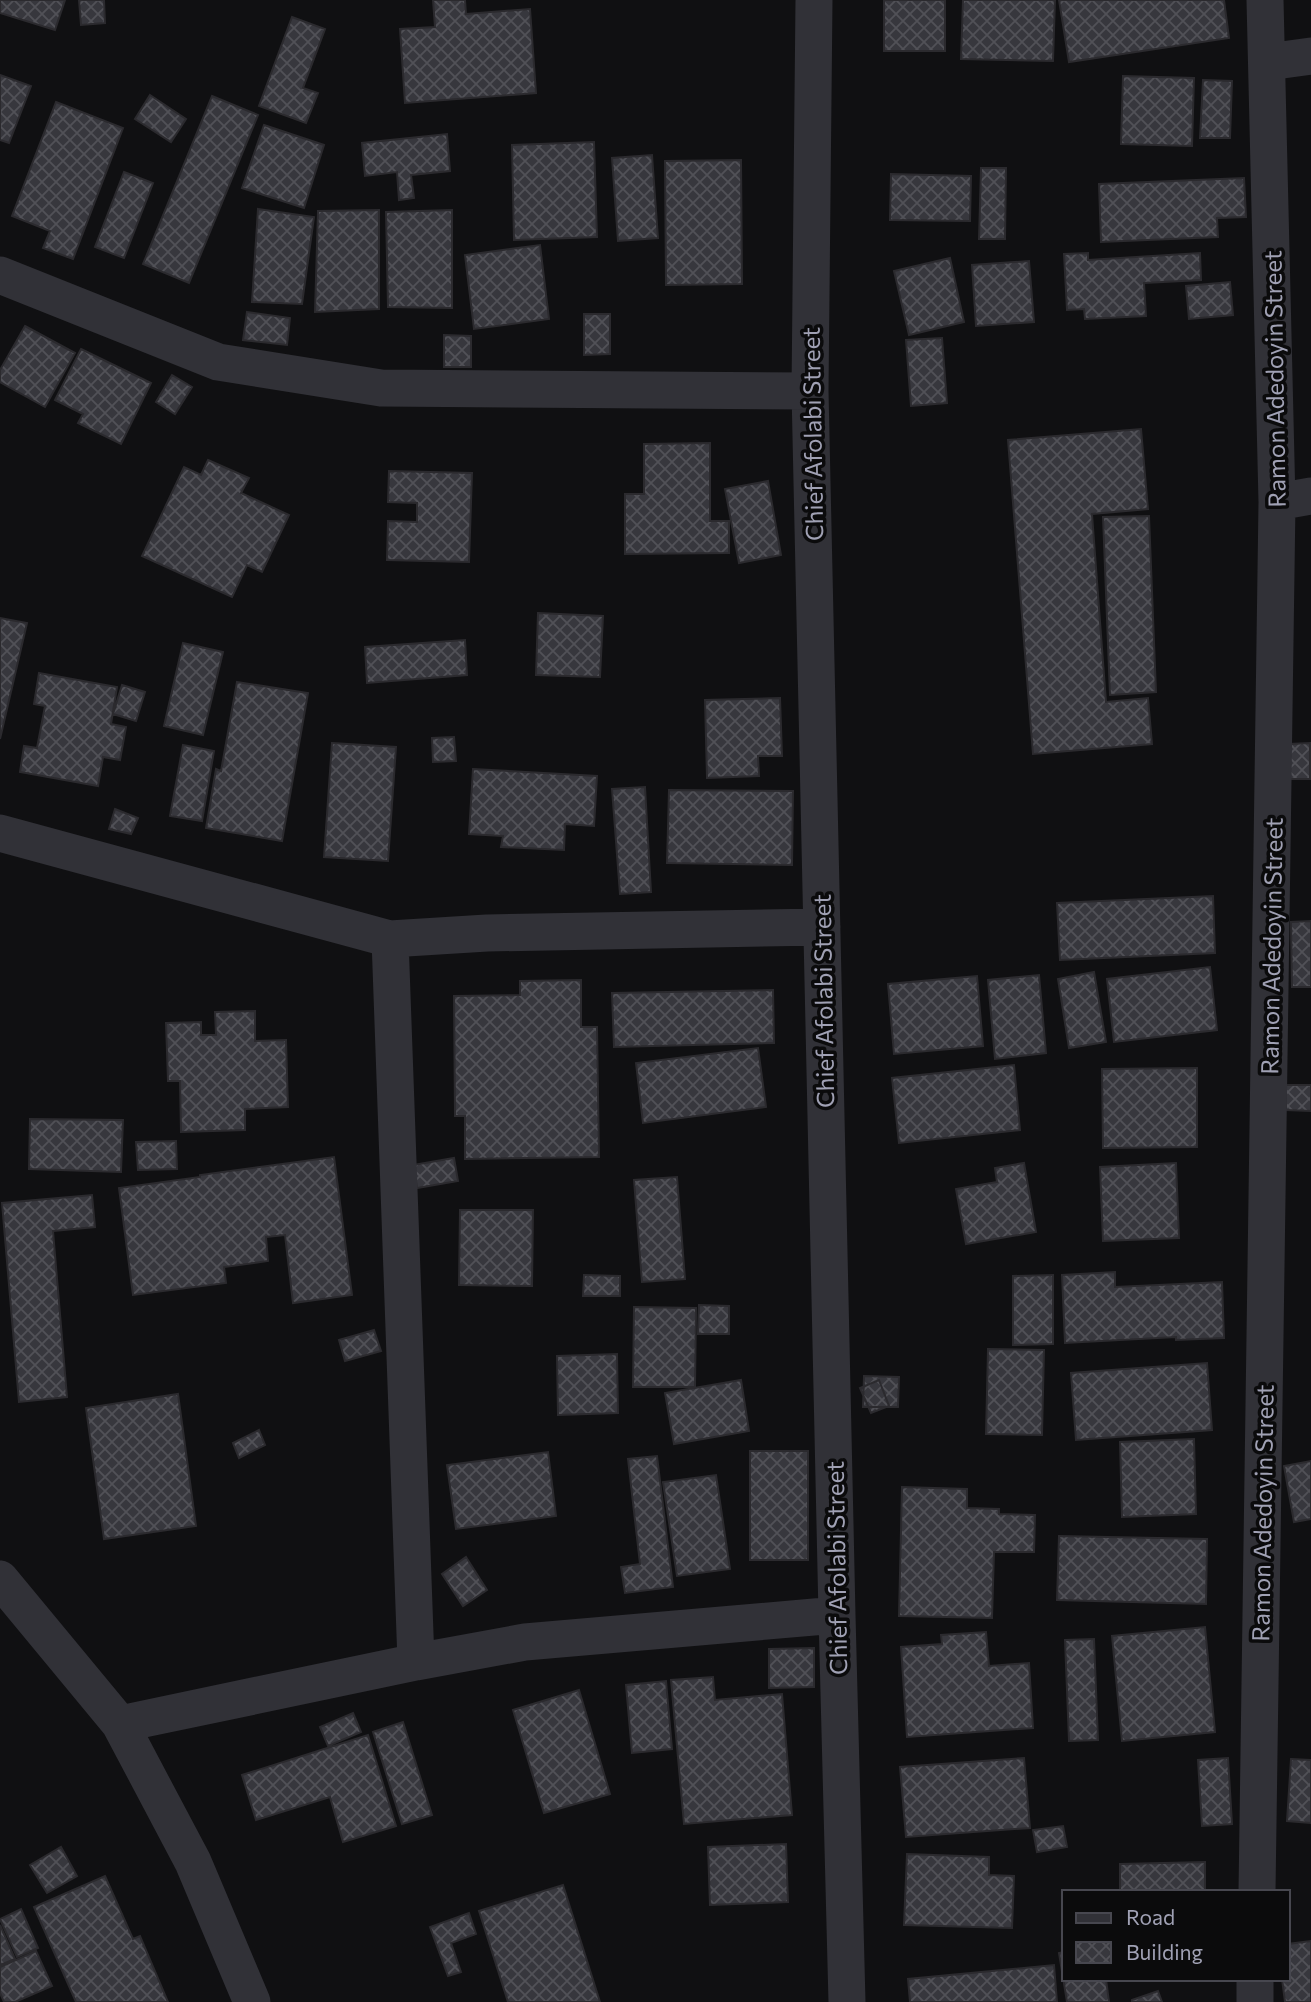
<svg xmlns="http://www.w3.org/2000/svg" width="1311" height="2002" font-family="Commissioner,sans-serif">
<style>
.building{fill:url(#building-cross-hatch);stroke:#2b2a2e;stroke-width:2}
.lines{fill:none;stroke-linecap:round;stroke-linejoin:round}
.minor{stroke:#313137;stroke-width:37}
.labels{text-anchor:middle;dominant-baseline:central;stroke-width:7;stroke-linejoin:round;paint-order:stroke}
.street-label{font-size:24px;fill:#a0a1b4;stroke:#0b0b0c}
</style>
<defs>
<pattern id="building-cross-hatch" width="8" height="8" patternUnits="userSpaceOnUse" patternTransform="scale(1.75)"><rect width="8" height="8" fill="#37373d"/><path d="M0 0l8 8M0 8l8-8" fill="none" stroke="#515157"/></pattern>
</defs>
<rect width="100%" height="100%" fill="#101012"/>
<path class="building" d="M0 0H65L55 30 0 13Z
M79 0H104L105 23 81 25Z
M433 0H465L466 14 530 9 536 93 405 103 400 29 435 27Z
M884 0H945V51H884Z
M963 0H1055L1053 61 961 59Z
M1059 0H1224L1229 38 1069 62Z
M292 17 325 29 303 88 318 93 306 123 259 106Z
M0 75 31 86 9 143 0 140Z
M1123 76 1194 78 1192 146 1121 144Z
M1203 80 1232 81 1230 138H1200Z
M150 95 186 119 171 142 135 119Z
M212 96 258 115 189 283 143 264Z
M56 102 123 128 73 259 43 248 50 231 12 216Z
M264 125 324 145 304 208 242 188Z
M447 134 450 171 411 175 414 198 399 200 397 172 365 176 362 143Z
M594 142 597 237 514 240 512 145Z
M652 155 658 238 618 241 612 158Z
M741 160 742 284 666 285 665 161Z
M981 168H1006L1005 239H979Z
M124 172 153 183 124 258 95 247Z
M891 174 971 176 970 221 890 220Z
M1244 178 1246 217 1217 218 1218 237 1101 242 1099 184Z
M258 209 314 217 302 304 252 302Z
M379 210V309L315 312 318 211Z
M452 210V308L388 307 386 212Z
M540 245 549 319 474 329 465 255Z
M1088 253V260L1200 253 1201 280 1144 283 1146 316 1085 319 1084 309 1067 310 1064 254Z
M950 258 964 322 909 335 894 271Z
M1029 261 1034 322 976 326 972 265Z
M1230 282 1233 315 1189 319 1186 286Z
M247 312 290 318 287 345 243 340Z
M584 314H610V354L584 355Z
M25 326 75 353 45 407 0 382V370Z
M444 335 471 336V367H444Z
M942 338 947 403 911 406 906 340Z
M81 349 151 383 121 444 78 423 83 414 55 400Z
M172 375 192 387 175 414 156 402Z
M1141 429 1148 509 1092 514 1106 702 1148 698 1152 744 1033 754 1008 440Z
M710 443V521H729V553L625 554V494H644V444Z
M208 460 249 478 241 493 289 515 262 572 247 565 232 597 142 556 184 467 201 475Z
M389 471 472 473 469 562 387 560 388 521 417 522V503L388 502Z
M768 481 781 555 739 563 725 489Z
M1149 516 1156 692 1110 695 1103 517Z
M538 613 603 616 600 677 536 675Z
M0 618 27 623 0 739Z
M465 640 467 675 367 683 365 647Z
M183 643 223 652 203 735 164 726Z
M39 673 117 687 111 724 126 727 120 760 103 757 98 786 20 772 24 746 37 748 45 706 34 704Z
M237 682 308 693 282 841 206 828 216 769 221 771Z
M122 685 145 692 136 721 113 714Z
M780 698 782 756H758L759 776 707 778 705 700Z
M454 737 456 761 433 762 432 738Z
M332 743 396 747 388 861 324 857Z
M1310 743V779H1289V744Z
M183 745 214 751 202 821 170 816Z
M473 769 597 776 594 826 565 824 564 850 501 847 503 836 469 834Z
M645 787 651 892 620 894 612 789Z
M669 790 793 791 792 865 667 863Z
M115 809 138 818 131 834 109 829Z
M1213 896 1215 953 1060 960 1057 903Z
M1311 921V987H1292L1291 922Z
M1210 967 1217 1030 1114 1042 1107 979Z
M1094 972 1106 1042 1069 1048 1058 979Z
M1039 975 1046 1053 995 1059 988 980Z
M977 976 983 1046 894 1054 888 984Z
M581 980V1027H597L599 1157 465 1159V1116H455L454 996 520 995V981Z
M773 990 774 1043 614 1047 612 993Z
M255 1011V1041L286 1040 288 1107 245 1109V1130L181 1132 180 1081H168L166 1023 201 1022V1035H216L215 1012Z
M758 1048 766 1107 643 1123 636 1063Z
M1014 1065 1020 1130 899 1143 892 1078Z
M1197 1068V1147L1103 1148 1102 1069Z
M1286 1085H1311V1111L1286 1110Z
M30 1119 123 1120 121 1172 29 1169Z
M176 1141 177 1169 138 1170 136 1142Z
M334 1157 352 1295 293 1303 285 1235 266 1237 268 1261 224 1267 226 1283 133 1295 119 1188 200 1177V1175Z
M454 1158 458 1181 417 1188 413 1165Z
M1024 1163 1036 1232 966 1244 956 1189 997 1182 995 1168Z
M1176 1163 1179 1238 1103 1241 1100 1167Z
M677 1177 685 1279 642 1282 634 1180Z
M92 1195 95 1227 53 1231 67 1397 19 1402 2 1203Z
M460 1210H533L532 1286 459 1285Z
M1115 1272V1287L1222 1282 1224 1338 1176 1340V1337L1065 1343 1062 1275Z
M584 1275 620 1276V1296H583Z
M1053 1275V1344L1013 1345V1276Z
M699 1305 729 1306V1334H698Z
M634 1307 696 1308 695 1387H633Z
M374 1330 381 1351 345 1361 339 1340Z
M988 1349 1044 1350 1042 1435 986 1434Z
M617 1354 618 1413 558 1415 557 1356Z
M1207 1363 1212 1430 1076 1440 1071 1373Z
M864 1376 899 1377 898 1407H863Z
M741 1380 749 1431 674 1444 665 1393Z
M879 1380 889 1406 871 1413 860 1388Z
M178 1394 196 1526 104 1539 86 1408Z
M259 1430 265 1445 239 1458 233 1443Z
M1194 1439 1196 1514 1122 1517 1120 1442Z
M750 1451H808V1560H750Z
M548 1452 556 1516 456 1529 447 1465Z
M657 1456 673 1587 625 1593 621 1567 640 1564 628 1459Z
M1311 1461V1519L1294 1522 1284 1466Z
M716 1475 730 1569 677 1576 663 1482Z
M902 1487 967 1489V1508L999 1509V1514L1035 1515 1034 1552H994L992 1618 899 1616Z
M1059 1536 1207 1539 1206 1604 1057 1600Z
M466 1557 487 1590 463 1606 442 1574Z
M1205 1627 1215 1732 1122 1741 1112 1636Z
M986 1632 989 1666 1029 1663 1033 1728 907 1737 901 1647 942 1644 941 1635Z
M1094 1639 1098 1740 1069 1741 1065 1640Z
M814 1648V1687L769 1688V1649Z
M713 1677 715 1700 782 1694 792 1815 684 1824 671 1680Z
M666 1681 672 1749 632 1753 626 1685Z
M579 1690 610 1794 544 1813 513 1710Z
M353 1713 361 1732 328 1746 320 1727Z
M403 1722 432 1815 402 1824 373 1732Z
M368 1735 396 1826 343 1842 330 1797 256 1820 242 1775Z
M1024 1758 1030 1828 906 1837 900 1767Z
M1228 1758 1232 1824 1202 1826 1198 1760Z
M1291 1759 1311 1760V1823L1287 1821Z
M1063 1826 1067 1847 1037 1852 1033 1830Z
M786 1844 788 1902 710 1905 708 1847Z
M61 1847 77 1876 47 1893 30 1865Z
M907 1854 989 1857V1875L1014 1876 1012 1928 904 1925Z
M1205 1862V1892H1120V1864Z
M105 1876 133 1939 140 1936 168 2002H76L34 1907Z
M563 1885 600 2002H508L479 1911Z
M21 1909 38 1948 17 1957 0 1919Z
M469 1913 476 1934 451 1943 461 1972 448 1976 430 1927Z
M0 1925 15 1959 0 1965Z
M1311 1941V2002H1285L1282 1979H1288V1944Z
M36 1951 52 1986 15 2002H4L0 1993V1967Z
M1064 1952V1979H1106L1109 2002H1067L1059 1953Z
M1054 1965 1057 2002H910L908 1979Z
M1158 1991 1162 2002H1132V2000Z"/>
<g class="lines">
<path class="minor" d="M814 0 810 391 837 1615 847 2002
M1268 62 1311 56
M0 275 218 362 381 388 810 391
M1277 502 1311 496
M0 833 390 939 487 933 822 927
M390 939 416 1662
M0 1579 120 1724 193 1862 252 2002
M120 1724 416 1662 525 1642 837 1615
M1257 1892 1277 502 1265 0
M1255 2002V1979"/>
</g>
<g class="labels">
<g class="street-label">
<text transform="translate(1274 379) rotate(-91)">Ramon Adedoyin Street</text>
<text transform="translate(812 434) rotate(-91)">Chief Afolabi Street</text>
<text transform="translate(1271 946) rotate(-89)">Ramon Adedoyin Street</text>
<text transform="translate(823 1001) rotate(-91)">Chief Afolabi Street</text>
<text transform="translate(1262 1513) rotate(-89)">Ramon Adedoyin Street</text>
<text transform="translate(836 1568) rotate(-91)">Chief Afolabi Street</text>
</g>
</g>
<rect x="1062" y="1890" width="228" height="91" fill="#0b0b0c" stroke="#47474f" stroke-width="2"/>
<rect x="1076" y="1913" width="35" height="10" fill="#313137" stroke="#47474f" stroke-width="2"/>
<text x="1126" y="1925" font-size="21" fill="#a0a1b4">Road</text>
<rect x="1076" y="1942" width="35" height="21" fill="url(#building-cross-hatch)" stroke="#47474f" stroke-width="2"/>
<text x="1126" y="1960" font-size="21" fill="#a0a1b4">Building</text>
</svg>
